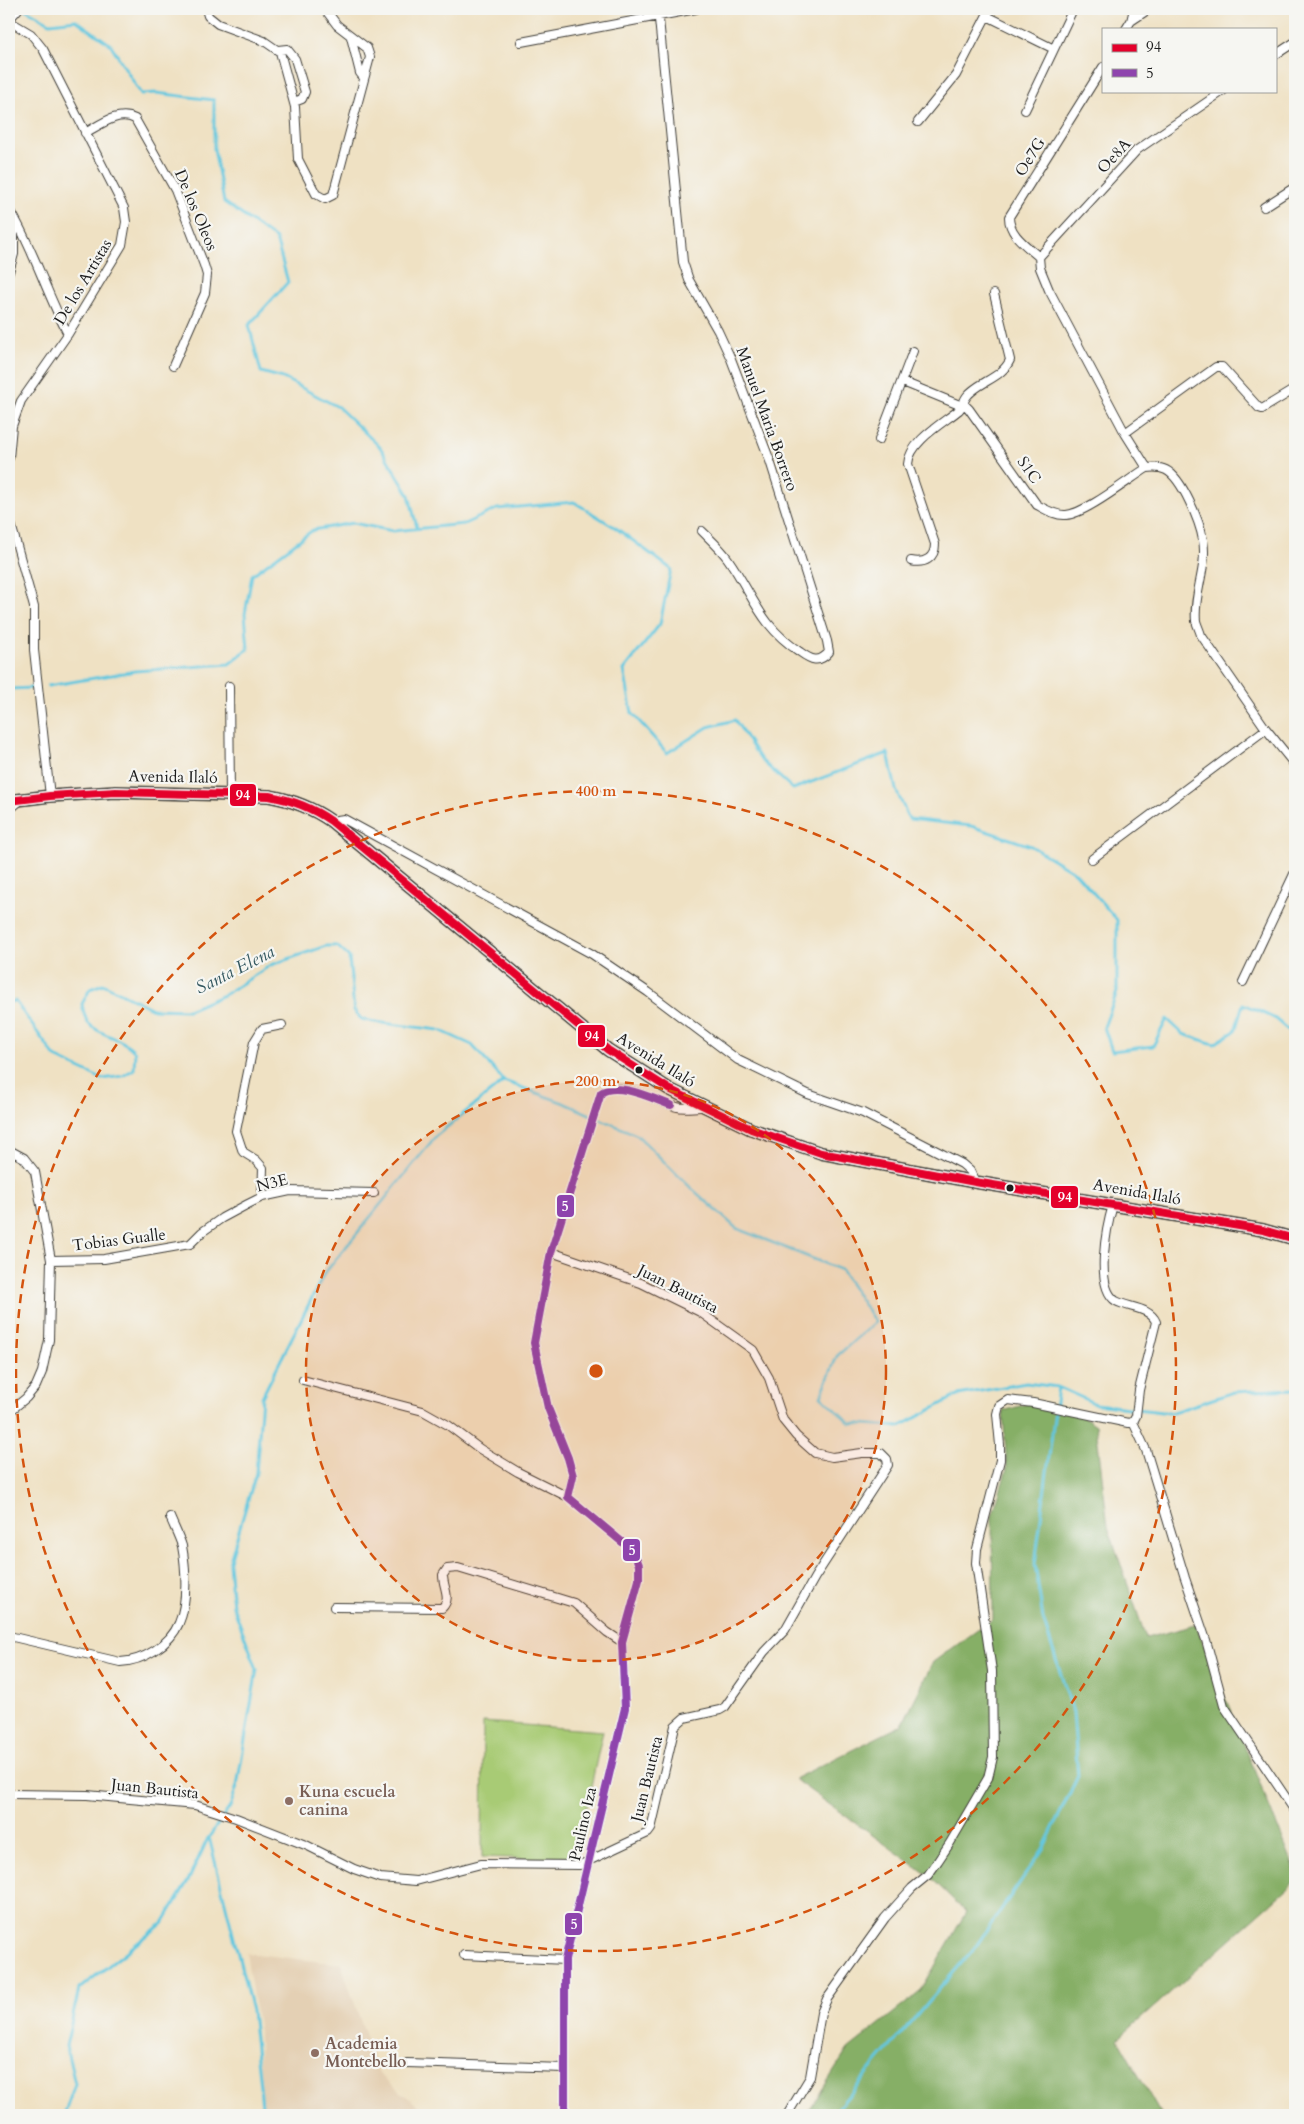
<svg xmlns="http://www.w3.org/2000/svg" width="1304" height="2124" font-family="Cardo,serif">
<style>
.built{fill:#e4d0b4}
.green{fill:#a8cb74;stroke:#627448}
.forest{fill:#86af66;stroke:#516641}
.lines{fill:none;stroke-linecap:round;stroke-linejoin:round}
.stream{stroke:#62c7df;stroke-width:3}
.minor-casing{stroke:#3c3a35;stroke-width:10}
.tertiary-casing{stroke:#3c3a35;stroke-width:12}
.secondary-casing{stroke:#3c3a35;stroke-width:14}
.minor{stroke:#fff;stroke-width:8}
.tertiary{stroke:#fff;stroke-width:10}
.secondary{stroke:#fff;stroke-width:11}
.bus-1-casing{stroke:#f6f6f2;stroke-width:11}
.bus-2-casing{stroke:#f6f6f2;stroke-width:11}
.bus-1{stroke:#e4002b;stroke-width:8}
.bus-2{stroke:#8e44ad;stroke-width:8}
.ring{fill:none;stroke:#d4530e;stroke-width:2.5;stroke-dasharray:9 6}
.bus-dot{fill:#1c1c1c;stroke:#f6f6f2;stroke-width:2}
.education-dot{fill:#8d6e63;stroke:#f6f6f2;stroke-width:2}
.labels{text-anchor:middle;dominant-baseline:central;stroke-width:4.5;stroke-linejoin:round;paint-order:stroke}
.street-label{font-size:16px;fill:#1c1c1c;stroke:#f6f6f2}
.education-label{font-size:16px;font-weight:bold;fill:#785e54;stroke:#f6f6f2;text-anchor:start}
.water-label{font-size:18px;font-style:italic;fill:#345860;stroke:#f6f6f2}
.centre{fill:#d4530e;stroke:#f6f6f2;stroke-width:2.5}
.ring-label{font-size:15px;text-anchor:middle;font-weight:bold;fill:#d4530e;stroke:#f6f6f2;stroke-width:4.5;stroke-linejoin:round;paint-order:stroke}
.line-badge{stroke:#f6f6f2;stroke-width:2}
.badge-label{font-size:14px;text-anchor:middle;font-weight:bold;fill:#fff}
</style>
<rect width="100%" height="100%" fill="#f6f6f2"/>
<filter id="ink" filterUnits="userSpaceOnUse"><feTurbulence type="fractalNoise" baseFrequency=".02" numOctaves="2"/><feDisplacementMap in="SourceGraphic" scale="10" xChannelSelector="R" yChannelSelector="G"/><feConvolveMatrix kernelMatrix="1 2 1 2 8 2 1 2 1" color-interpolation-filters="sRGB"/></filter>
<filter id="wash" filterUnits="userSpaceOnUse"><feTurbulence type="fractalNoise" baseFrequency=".0096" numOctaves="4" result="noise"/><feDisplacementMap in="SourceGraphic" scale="20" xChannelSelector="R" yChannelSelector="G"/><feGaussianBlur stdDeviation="1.12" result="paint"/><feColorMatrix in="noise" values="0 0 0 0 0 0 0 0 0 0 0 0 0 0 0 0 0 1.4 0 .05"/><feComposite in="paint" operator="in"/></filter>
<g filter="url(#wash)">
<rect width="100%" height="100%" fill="#efe1c3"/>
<path class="built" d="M246 1953 341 1964 379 2074 422 2109V2115H260L259 2031Z"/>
<path class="green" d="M483 1722 603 1731 575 1860 482 1857Z"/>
<path class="forest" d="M1033 1402 1070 1408 1096 1425 1108 1527 1146 1638 1196 1625 1295 1870V1882L1118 2039 1161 2115H806L848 2049 920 1992 966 1912 928 1875 794 1779 902 1725 933 1662 993 1619 992 1516 1007 1469 1003 1411Z"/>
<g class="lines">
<path class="stream" d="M25 9 50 23 76 20 111 45 141 94 156 93 214 100V149L224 202 276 239 288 282 249 325 261 372 283 378 338 407 380 447 409 495 417 528
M48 686 135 671 229 664 248 649 245 614 252 575 313 530 353 523 393 531 464 524 497 509 574 502 616 528 671 569 660 624 624 670 632 713 667 753 708 727 735 720 761 760 793 789 888 753 896 790 909 819 971 826 1031 846 1076 873 1117 920V992L1104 1027 1112 1051 1153 1046 1167 1019 1183 1034 1214 1044 1235 1031 1243 1004 1274 1018 1295 1036
M9 689 33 688
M9 1002 15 1001 55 1057 102 1079 123 1076 134 1069 135 1052C123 1037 101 1037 88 1023 85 1018 83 1010 82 1004L90 989 103 984 153 1009 188 1010 224 995 271 965 326 946H337L349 957 354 1010 361 1019 374 1022 439 1030 472 1045 504 1081 564 1103 637 1135 690 1187 736 1228 841 1270 875 1322 837 1356 821 1396 850 1423 899 1427 958 1395 1026 1383 1058 1387 1096 1404 1170 1413 1234 1392 1295 1389
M64 2115 75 2084 66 2046 79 1989 163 1923 188 1881 208 1838
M263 2115 252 2011 209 1837 230 1807 237 1786 257 1669 233 1606 229 1564 256 1473 262 1397 324 1274 436 1136 504 1081
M832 2115 976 1946 1043 1849 1078 1776 1073 1712 1043 1619 1035 1564 1058 1387"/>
</g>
</g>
<g filter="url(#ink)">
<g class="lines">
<defs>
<path id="minor" d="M206 9 208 16 218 24 264 41 280 52 295 107 298 159 316 194 325 199 333 195 370 57 367 48 337 25 325 9
M658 9 683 262 689 280 718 331 731 359 770 461 827 641 829 652C819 664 811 660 800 652 759 625 754 596 728 559 721 549 711 540 702 531
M987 16 1054 49
M9 21 31 34 43 49 124 208 126 222 122 245 68 334 21 401 12 426 9 458
M1131 21 1149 9
M1126 29 1131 21 1134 9
M351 37 360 73 364 78
M521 42 696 9
M278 50 287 49 295 59 305 92 302 99 294 102
M1275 55 1295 42
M1025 110 1073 9
M918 122 956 75 990 9
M85 133C100 125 118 110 135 119L175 190 204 265 207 275 205 293 173 366
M1264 207 1295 187
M9 208C33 247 46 293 68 334
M1039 257 1137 150 1223 91
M1039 257C1027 246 1009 235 1009 217L1103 67
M1039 257 1040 268 1049 290 1125 433
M9 272 14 254V218
M903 382 957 404 965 405 969 409 1037 505C1045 509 1056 516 1066 515 1085 514 1129 479 1147 468 1154 467 1160 467 1166 470 1182 478 1200 522 1203 540 1208 567 1193 594 1196 621 1197 625 1200 631 1201 635L1266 729 1295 765
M879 440 913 351
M1147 468 1125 433 1216 367H1222L1259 408 1262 409 1295 389
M9 517 34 607V650L50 796
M911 561C925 564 935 558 935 544L908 464C909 442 943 423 959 410 964 405 963 401 967 396 978 382 1002 378 1010 360L994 294
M229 686 230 795
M9 810 21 800
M331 821 344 819 592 954 648 992 738 1060 808 1094 863 1113 962 1164 970 1171 975 1182
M1092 859 1266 729
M1243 982 1295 872
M9 1150 24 1158 35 1172 51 1260 49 1340 42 1372 36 1386 26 1398 9 1412
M262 1197 263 1168 256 1160 243 1152 236 1131 254 1042 262 1029 282 1025
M51 1260 104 1259 190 1244 202 1232 222 1218 248 1204 262 1197 290 1191 374 1193
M303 1380 423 1411 448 1425 480 1449 518 1472 568 1497
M1133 1422 1146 1450 1185 1578 1206 1640 1224 1706 1295 1811
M334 1607 442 1608C452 1598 443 1588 443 1575L447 1569 458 1568 574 1603 607 1632 622 1642
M9 1636 120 1662C143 1661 170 1645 179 1623 188 1603 186 1567 182 1546 179 1536 174 1527 170 1517
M9 1794 87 1795 195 1805 236 1818 308 1846 354 1869 380 1878 416 1881 481 1864 580 1865 648 1833 651 1829 675 1726 684 1718 720 1710 725 1707 764 1652 785 1630 815 1577 888 1465 887 1459 881 1453H862L832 1457 815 1453 796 1436 783 1420 769 1378 753 1350 700 1312 641 1283 551 1252
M464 1955 565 1960
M407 2063 564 2068
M565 2115V1960L625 1708 622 1642 639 1580V1565L634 1552 568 1497 573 1476 568 1458 548 1408 534 1343 551 1252 601 1093C619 1079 657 1102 677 1107 684 1109 693 1107 701 1107
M787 2115 810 2077 821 2013 827 1999 885 1918 912 1888 928 1875 938 1861 950 1843 988 1778 993 1757 992 1671 976 1563 977 1549 1000 1460V1445L997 1414 999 1406 1008 1400 1033 1403 1128 1423 1133 1422 1136 1416 1139 1390 1156 1322C1150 1307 1128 1308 1116 1301 1094 1287 1107 1225 1113 1205"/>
<path id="tertiary" d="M9 18 17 9"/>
<path id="secondary" d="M9 801 50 796 116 792 269 796C292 800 311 807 331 821L608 1050 669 1089 751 1129 821 1153 975 1182 1263 1230 1295 1239"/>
</defs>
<use href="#minor" class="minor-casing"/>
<use href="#tertiary" class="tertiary-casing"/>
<use href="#secondary" class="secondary-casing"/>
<use href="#minor" class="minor"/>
<use href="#tertiary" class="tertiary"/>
<use href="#secondary" class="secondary"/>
<defs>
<path id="bus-1" d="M9 801 50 796 116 792 269 796C292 800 311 807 331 821L608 1050 669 1089 751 1129 821 1153 975 1182 1263 1230 1295 1239"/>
<path id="bus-2" d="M565 2115V1960L625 1708 622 1642 639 1580V1565L634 1552 568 1497 573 1476 568 1458 548 1408 534 1343 551 1252 601 1093C617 1081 653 1099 671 1105"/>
</defs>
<use href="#bus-1" class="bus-1-casing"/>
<use href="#bus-2" class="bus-2-casing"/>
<use href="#bus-1" class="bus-1"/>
<use href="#bus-2" class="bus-2"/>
</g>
</g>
<circle cx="596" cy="1371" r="290" fill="#d4530e" fill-opacity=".12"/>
<g class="ring">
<circle cx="596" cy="1371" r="290"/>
<circle cx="596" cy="1371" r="580"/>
</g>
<g class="bus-dot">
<circle cx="639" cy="1070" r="4.5"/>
<circle cx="1010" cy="1188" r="4.5"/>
</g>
<g class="education-dot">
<circle cx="289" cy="1801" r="5"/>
<circle cx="315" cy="2053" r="5"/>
</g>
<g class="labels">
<g class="street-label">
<text transform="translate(1114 156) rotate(-47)">Oe8A</text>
<text transform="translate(1030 157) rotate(-58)">Oe7G</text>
<text transform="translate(196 210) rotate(67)">De los Oleos</text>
<text transform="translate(83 282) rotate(-59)">De los Artistas</text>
<text transform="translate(767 419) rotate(70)">Manuel Maria Borrero</text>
<text transform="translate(1029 470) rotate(55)">S1C</text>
<text transform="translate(173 777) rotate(1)">Avenida Ilaló</text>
<text transform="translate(656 1060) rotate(32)">Avenida Ilaló</text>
<text transform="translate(272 1183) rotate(-14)">N3E</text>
<text transform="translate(1137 1192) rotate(10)">Avenida Ilaló</text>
<text transform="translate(119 1240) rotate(-7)">Tobias Gualle</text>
<text transform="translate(678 1289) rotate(27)">Juan Bautista</text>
<text transform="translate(647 1779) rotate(-76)">Juan Bautista</text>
<text transform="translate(155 1789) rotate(6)">Juan Bautista</text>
<text transform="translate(583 1824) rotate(-77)">Paulino Iza</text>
</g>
<g class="education-label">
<text x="299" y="1792">Kuna escuela<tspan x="299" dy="18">canina</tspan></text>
<text x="325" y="2044">Academia<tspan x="325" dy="18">Montebello</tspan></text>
</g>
<g class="water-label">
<text transform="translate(235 970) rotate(-27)">Santa Elena</text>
</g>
</g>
<circle cx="596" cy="1371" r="8" class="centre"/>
<g class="ring-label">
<text x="596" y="796">400 m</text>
<text x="596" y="1086">200 m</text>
</g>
<g class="line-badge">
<rect x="229" y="783" width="28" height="24" rx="5" fill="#e4002b"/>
<rect x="577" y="1024" width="29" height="24" rx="5" fill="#e4002b"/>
<rect x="1050" y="1185" width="29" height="24" rx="5" fill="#e4002b"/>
<rect x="556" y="1194" width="19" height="24" rx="5" fill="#8e44ad"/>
<rect x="622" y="1538" width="19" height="24" rx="5" fill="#8e44ad"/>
<rect x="564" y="1912" width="19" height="24" rx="5" fill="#8e44ad"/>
</g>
<g class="badge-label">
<text x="243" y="800">94</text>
<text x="592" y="1041">94</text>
<text x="1065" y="1202">94</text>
<text x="565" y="1211">5</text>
<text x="632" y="1555">5</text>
<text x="574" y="1929">5</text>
</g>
<rect width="1304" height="2124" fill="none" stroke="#f6f6f2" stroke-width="30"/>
<rect x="1102" y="28" width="175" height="65" fill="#f6f6f2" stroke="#9f9f9c"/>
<rect x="1112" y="44" width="25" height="8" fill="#e4002b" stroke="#9f9f9c"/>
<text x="1146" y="52" font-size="15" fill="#1c1c1c">94</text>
<rect x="1112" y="69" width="25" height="8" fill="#8e44ad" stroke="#9f9f9c"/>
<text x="1146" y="78" font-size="15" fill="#1c1c1c">5</text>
</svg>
